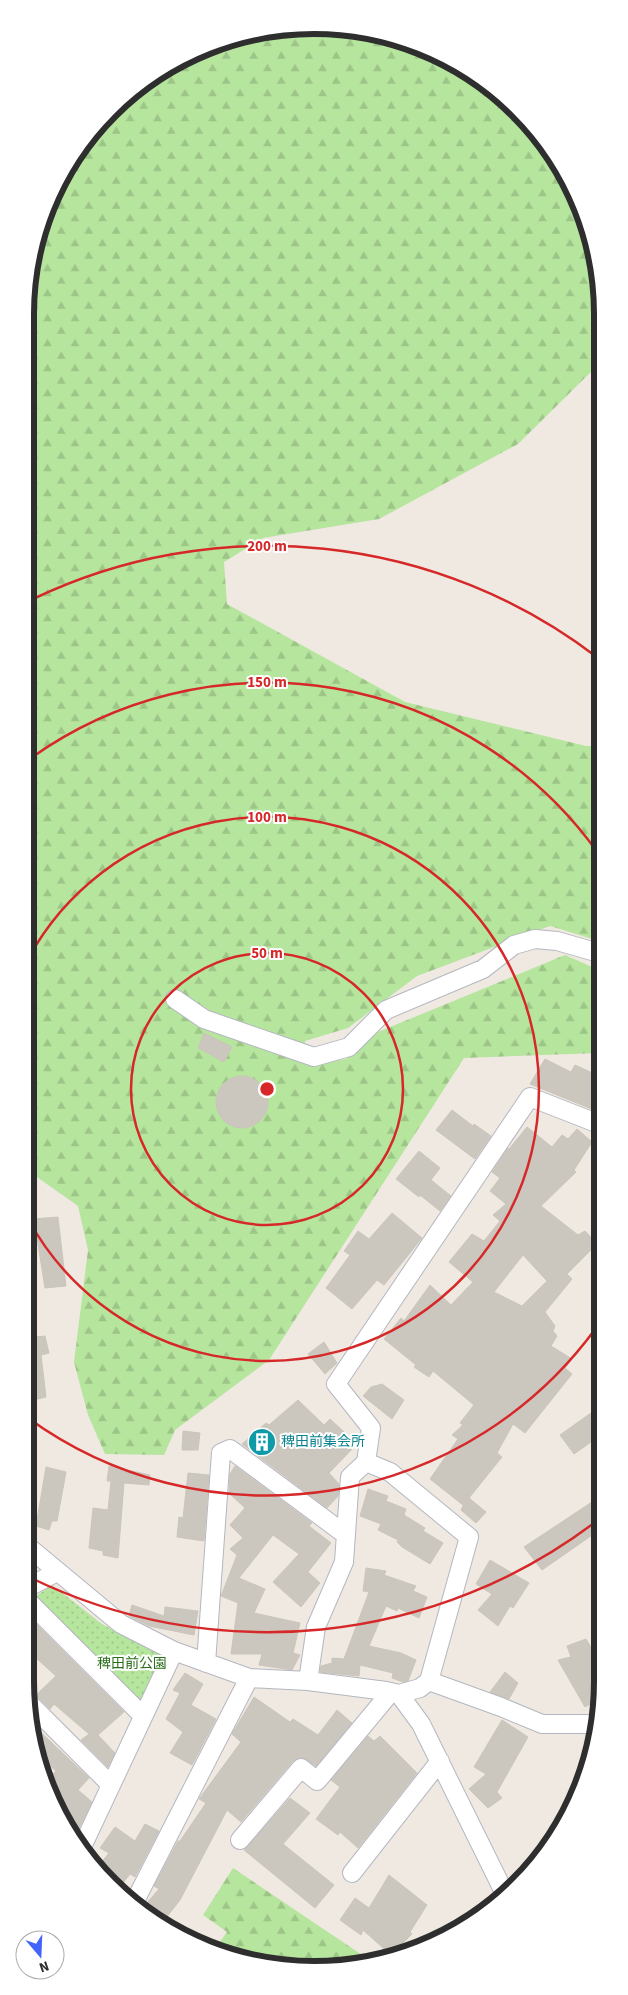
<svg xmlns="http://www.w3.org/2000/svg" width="628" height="1995" font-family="'Source Sans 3','Noto Sans JP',sans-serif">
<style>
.forest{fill:url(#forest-firs)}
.park{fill:url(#park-dots)}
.building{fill:#cbc7bf;stroke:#cbc5ba;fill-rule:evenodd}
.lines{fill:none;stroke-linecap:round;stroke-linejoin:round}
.minor-casing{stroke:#b4b7c1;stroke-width:20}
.minor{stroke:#fff;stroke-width:18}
.ring{fill:none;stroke:#d62828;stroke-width:2.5}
.labels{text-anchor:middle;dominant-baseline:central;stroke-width:4;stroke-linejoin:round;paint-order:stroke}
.culture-label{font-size:14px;fill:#0d838f;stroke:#fff;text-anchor:start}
.park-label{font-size:14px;fill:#2c6e1b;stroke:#fff}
.rim{fill:none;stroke:#2e2e2e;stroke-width:6}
.centre{fill:#d62828;stroke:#fff;stroke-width:2.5}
.ring-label{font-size:15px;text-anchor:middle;font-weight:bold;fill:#d62828;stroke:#fff;stroke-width:4;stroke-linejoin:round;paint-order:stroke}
</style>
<defs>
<pattern id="forest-firs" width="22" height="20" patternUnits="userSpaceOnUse" patternTransform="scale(1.25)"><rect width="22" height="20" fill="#b6e59e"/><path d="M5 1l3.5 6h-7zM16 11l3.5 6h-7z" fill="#9dc588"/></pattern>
<pattern id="park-dots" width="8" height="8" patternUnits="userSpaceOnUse" patternTransform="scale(1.25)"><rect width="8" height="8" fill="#b6e59e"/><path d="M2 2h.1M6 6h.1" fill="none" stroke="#9dc588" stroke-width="1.8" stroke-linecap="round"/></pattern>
</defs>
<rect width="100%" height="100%" fill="#efe9e1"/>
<path class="forest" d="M258 31H371L458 64 531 123 573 186 600 276V363L518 444 379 519 263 538 224 562 227 604 405 702 586 746H599V941L550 926 417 976 348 1028 305 1041 306 1065 346 1059 378 1032 565 955 599 970V1053L464 1058 269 1360 175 1430 164 1455 105 1454 88 1415 74 1362 88 1250 78 1206 27 1170 31 257 74 153 154 74Z
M233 1868 371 1961 277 1968 215 1949 227 1932 203 1915Z"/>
<path class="park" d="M52 1585 102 1624 126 1637 157 1647 162 1657 141 1706 33 1598Z"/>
<path class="building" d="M204 1033 232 1047 224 1062 198 1048Z
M545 1059 571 1072 575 1065 599 1076V1112L530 1084Z
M216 1102a26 26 0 1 1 52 0a26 26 0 1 1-52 0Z
M452 1110 473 1126 474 1124 491 1136 475 1159 436 1130Z
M527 1127 552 1147 562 1135 568 1139 577 1129 592 1142 574 1170 576 1172 541 1206 578 1235 585 1231 597 1244 567 1274 572 1279 545 1312 555 1326 553 1331 557 1336 551 1346 572 1359 565 1368 572 1374 525 1433 513 1424 497 1453 502 1457 469 1498 486 1512 476 1523 461 1510 465 1502 463 1505 430 1479 458 1439 452 1435 463 1425 460 1423 474 1405 433 1371 429 1377 414 1367 416 1365 384 1339 401 1318 404 1321 430 1285 451 1305 473 1282 449 1262 472 1234 484 1241 500 1221 493 1215 506 1204 490 1191 500 1178 492 1172 508 1148 509 1149ZM523 1255 547 1281 522 1306 494 1292Z
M419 1151 440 1168 431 1180 451 1196 440 1211 420 1195 419 1197 396 1179Z
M392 1213 422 1238 384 1285 377 1280 352 1309 326 1288 350 1255 344 1251 358 1231 369 1239Z
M58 1217 66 1286 45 1288 34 1219Z
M45 1336 49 1353 41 1355 46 1397 29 1401 26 1387V1371L28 1370 26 1338Z
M324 1342 337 1363 325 1374 308 1354Z
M382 1384 404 1400 392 1419 363 1396 371 1387Z
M298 1400 324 1425 330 1419 357 1444 329 1473 339 1484 338 1496 327 1508 242 1444 266 1423 269 1425Z
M598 1408V1437L574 1454 560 1435Z
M183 1431 200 1433 198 1450H182Z
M109 1466 150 1475 149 1485 124 1483 118 1558 103 1555V1551L89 1548 93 1508 108 1510 111 1481H107Z
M235 1466 312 1523 309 1526 331 1543 308 1572 320 1583 301 1607 273 1582 299 1554 273 1535 239 1578 265 1589 254 1613 300 1623 293 1653 300 1655 292 1670 259 1665 262 1654H231L238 1603 221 1596 237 1555 230 1549 243 1538 230 1525 245 1508 229 1493 230 1474Z
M46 1467 66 1472 57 1521H52L49 1530 36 1526Z
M188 1473 209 1475 204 1541 177 1537 179 1517 183 1518Z
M368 1489 388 1496 386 1501 406 1509 404 1515 425 1528 423 1531 443 1543 430 1564 402 1547 397 1542 398 1540 378 1530 381 1524 360 1516Z
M598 1498V1531L542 1570 524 1547Z
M490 1560 529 1583 513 1608 510 1606 498 1626 478 1610 492 1594 476 1584Z
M366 1568 386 1571 384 1575 416 1586 413 1591 427 1597 419 1618 398 1608 397 1611 386 1606 369 1646 401 1653 416 1660 408 1681 403 1682 392 1678 393 1673 360 1665 359 1676 320 1672 321 1666 332 1663V1658L344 1659 369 1592 363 1591Z
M132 1605 164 1616 165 1607 198 1611 194 1635 149 1626 129 1616Z
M25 1613 124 1712 98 1735 115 1753 108 1767 81 1740 89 1734 54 1704 50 1709 36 1695 56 1676 25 1648Z
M586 1639 598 1659 597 1700 585 1707 558 1660 571 1657 567 1646Z
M505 1672 518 1683 509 1699 490 1692Z
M185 1673 203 1684 191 1705 216 1719 192 1765 170 1753 183 1732 166 1719 180 1693 173 1690Z
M254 1697 290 1722 293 1719 318 1735 337 1710 352 1723 316 1766 303 1758H298L293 1761 241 1822 227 1810 180 1900 166 1918 146 1904 159 1889 154 1886 178 1841H180L206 1803 199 1799 241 1742 232 1734Z
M502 1720 528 1737 497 1792 502 1798 488 1808 469 1789 486 1774 474 1767Z
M34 1726 89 1778 78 1790 92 1802 78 1830 54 1804 47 1791 45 1783 56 1771 40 1757Z
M368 1736 374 1741 380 1736 417 1773 358 1848 340 1832 338 1835 316 1819 340 1787 331 1780Z
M290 1798 310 1813 283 1844 334 1885 315 1908 244 1850Z
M145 1824 159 1831 135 1877 130 1874 119 1888 96 1869 109 1853 100 1848 115 1827 135 1841Z
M389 1875 427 1905 410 1932 412 1934 391 1955 363 1930 361 1935 340 1920 355 1898 369 1908Z"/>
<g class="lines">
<defs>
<path id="minor" d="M175 999 204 1019 314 1057 349 1047 386 1010 483 969 514 945 535 939 557 941 599 953
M366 1462 390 1472 469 1537 429 1681
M26 1545 121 1624 174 1651 249 1678 308 1681 386 1691 399 1694 420 1688 429 1681 501 1707 542 1724H597
M25 1589 57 1572
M25 1598 143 1716
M206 1663 221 1453 230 1449 346 1535
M308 1681 316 1627 344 1562 350 1477 366 1462 371 1428 336 1384 530 1097 599 1124
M399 1694 421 1724 504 1892
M29 1703 111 1785
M240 1840 301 1768 317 1781 391 1692
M82 1847 174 1651
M352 1873 440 1761
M135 1901 249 1678"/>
</defs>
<use href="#minor" class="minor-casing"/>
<use href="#minor" class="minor"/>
</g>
<g class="ring">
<circle cx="267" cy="1089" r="136"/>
<path d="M28 959A272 272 0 1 1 27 1217"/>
<path d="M596 1328A407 407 0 0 1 28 1418M31 758A407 407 0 0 1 598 853"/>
<path d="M598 1520A543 543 0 0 1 29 1577M33 599A543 543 0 0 1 598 658"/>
</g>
<defs>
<symbol id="building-disc" viewBox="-11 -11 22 22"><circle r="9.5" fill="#0f9aa8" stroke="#fff"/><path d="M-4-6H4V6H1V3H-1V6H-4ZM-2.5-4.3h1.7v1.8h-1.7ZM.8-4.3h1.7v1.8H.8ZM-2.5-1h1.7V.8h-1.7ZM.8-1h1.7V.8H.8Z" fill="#fff"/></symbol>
</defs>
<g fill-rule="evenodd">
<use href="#building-disc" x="246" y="1426" width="32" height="32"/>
</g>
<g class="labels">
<g class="culture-label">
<text x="281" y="1442">稗田前集会所</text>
</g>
<g class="park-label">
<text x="132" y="1664">稗田前公園</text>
</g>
</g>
<path d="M0 0H628V1995H0ZM314 34H314A280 280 0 0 1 594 314V1681A280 280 0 0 1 314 1961H314A280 280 0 0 1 34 1681V314A280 280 0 0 1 314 34Z" fill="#fff" fill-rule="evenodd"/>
<path class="rim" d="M314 34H314A280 280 0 0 1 594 314V1681A280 280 0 0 1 314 1961H314A280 280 0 0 1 34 1681V314A280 280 0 0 1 314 34Z"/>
<circle cx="267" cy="1089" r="8" class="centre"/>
<g class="ring-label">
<text x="267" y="551">200 m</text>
<text x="267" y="687">150 m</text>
<text x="267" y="822">100 m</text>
<text x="267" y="958">50 m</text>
</g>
<g transform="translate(40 1955) rotate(161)"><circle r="24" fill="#ffffff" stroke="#ababab"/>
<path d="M0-4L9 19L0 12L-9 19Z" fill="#4264fb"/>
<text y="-8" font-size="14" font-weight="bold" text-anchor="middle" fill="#2e2e2e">N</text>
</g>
</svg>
